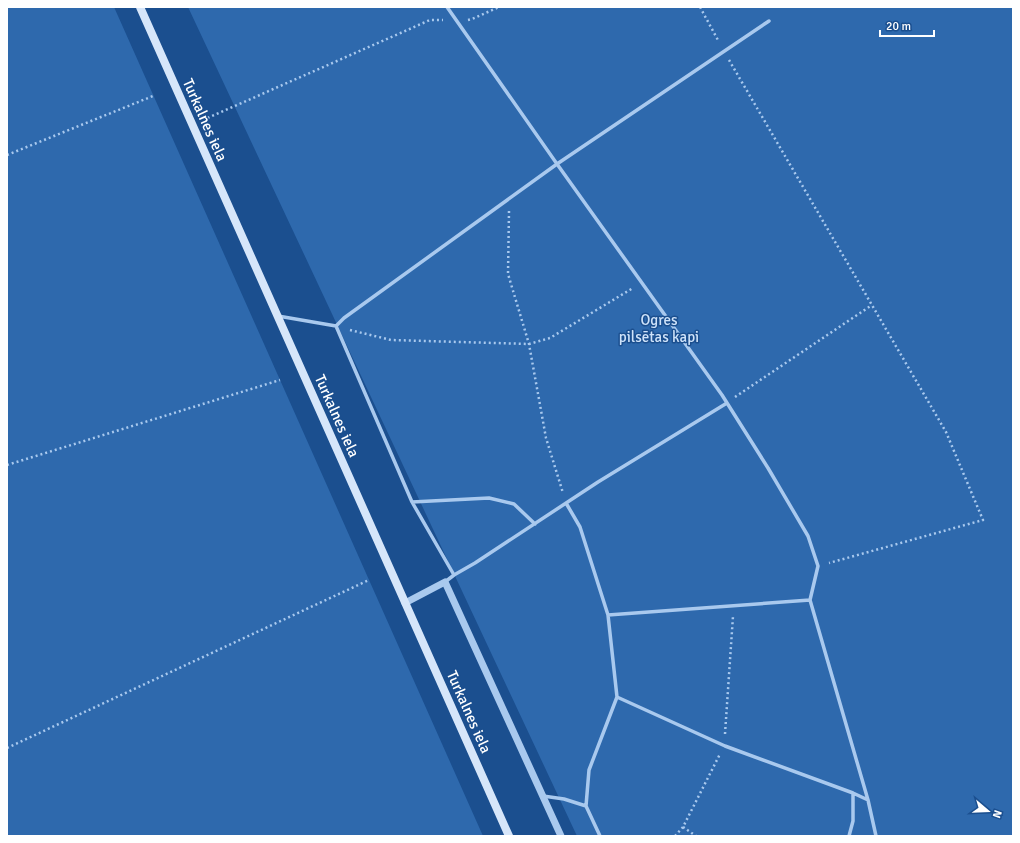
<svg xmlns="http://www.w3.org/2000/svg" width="1020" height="843" font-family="Signika,sans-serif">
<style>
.green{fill:#2e69ad}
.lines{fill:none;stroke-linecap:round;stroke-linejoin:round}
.path{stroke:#a9c9ee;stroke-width:2.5;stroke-dasharray:2 3;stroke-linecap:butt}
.pedestrian{stroke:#a9c9ee;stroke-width:3.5}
.tertiary{stroke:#a9c9ee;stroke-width:7}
.secondary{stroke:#d6e6fa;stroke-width:8}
.labels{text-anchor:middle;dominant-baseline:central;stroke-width:3;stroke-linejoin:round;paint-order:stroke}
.street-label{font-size:15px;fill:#fff;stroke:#1b4f8f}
.park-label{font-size:15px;fill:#cfe3fa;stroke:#1b4f8f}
</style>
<rect width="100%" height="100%" fill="#1b4f8f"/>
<path class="green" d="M7 7H114L483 836H7Z
M188 7H1013V836H577Z"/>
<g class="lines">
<path class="path" d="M700 7 719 42
M468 20 472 19 499 7
M729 60 946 432 983 520 829 563
M203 120 430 20H443
M7 155 153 96
M509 211 508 274 529 344 546 438 563 493
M350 330 391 340 529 344 550 338 633 288
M735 397 872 305
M7 465 280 380
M725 734 733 616
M7 748 369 580
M683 827 696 836
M675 836 683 827 720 754"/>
<path class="pedestrian" d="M447 7 557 164 722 395 768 468 808 536 818 566 810 600 868 800 876 836
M278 316 336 326 412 502 454 575
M336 326 344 318 557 164 769 21
M412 502 489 498 514 504 535 524
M566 503 580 527 608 615 617 697 589 770 586 806 600 836
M445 582 454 575 475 563 598 482 727 403
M608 615 810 600
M617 697 725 746 853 793 868 800
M543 796 564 799 586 806
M849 836 853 821V793"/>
<path class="tertiary" d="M405 603 445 582 561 836"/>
<path class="secondary" d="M140 7 509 836"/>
</g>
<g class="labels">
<g class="street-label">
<text transform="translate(205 120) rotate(66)">Turkalnes iela</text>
<text transform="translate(337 416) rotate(66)">Turkalnes iela</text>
<text transform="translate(469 712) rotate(66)">Turkalnes iela</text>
</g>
<g class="park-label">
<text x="659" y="320">Ogres<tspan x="659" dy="17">pilsētas kapi</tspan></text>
</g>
</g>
<rect width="1020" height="843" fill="none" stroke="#ffffff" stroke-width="16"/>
<g transform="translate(988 811) rotate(109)" stroke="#1b4f8f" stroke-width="3" paint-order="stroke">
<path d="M0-3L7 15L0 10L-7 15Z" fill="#ffffff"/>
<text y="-6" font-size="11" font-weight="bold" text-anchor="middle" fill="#ffffff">N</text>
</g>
<path d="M880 30v6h54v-6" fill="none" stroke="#ffffff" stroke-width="2"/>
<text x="886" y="30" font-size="12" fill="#ffffff" stroke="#1b4f8f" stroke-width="3" paint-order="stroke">20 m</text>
</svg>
